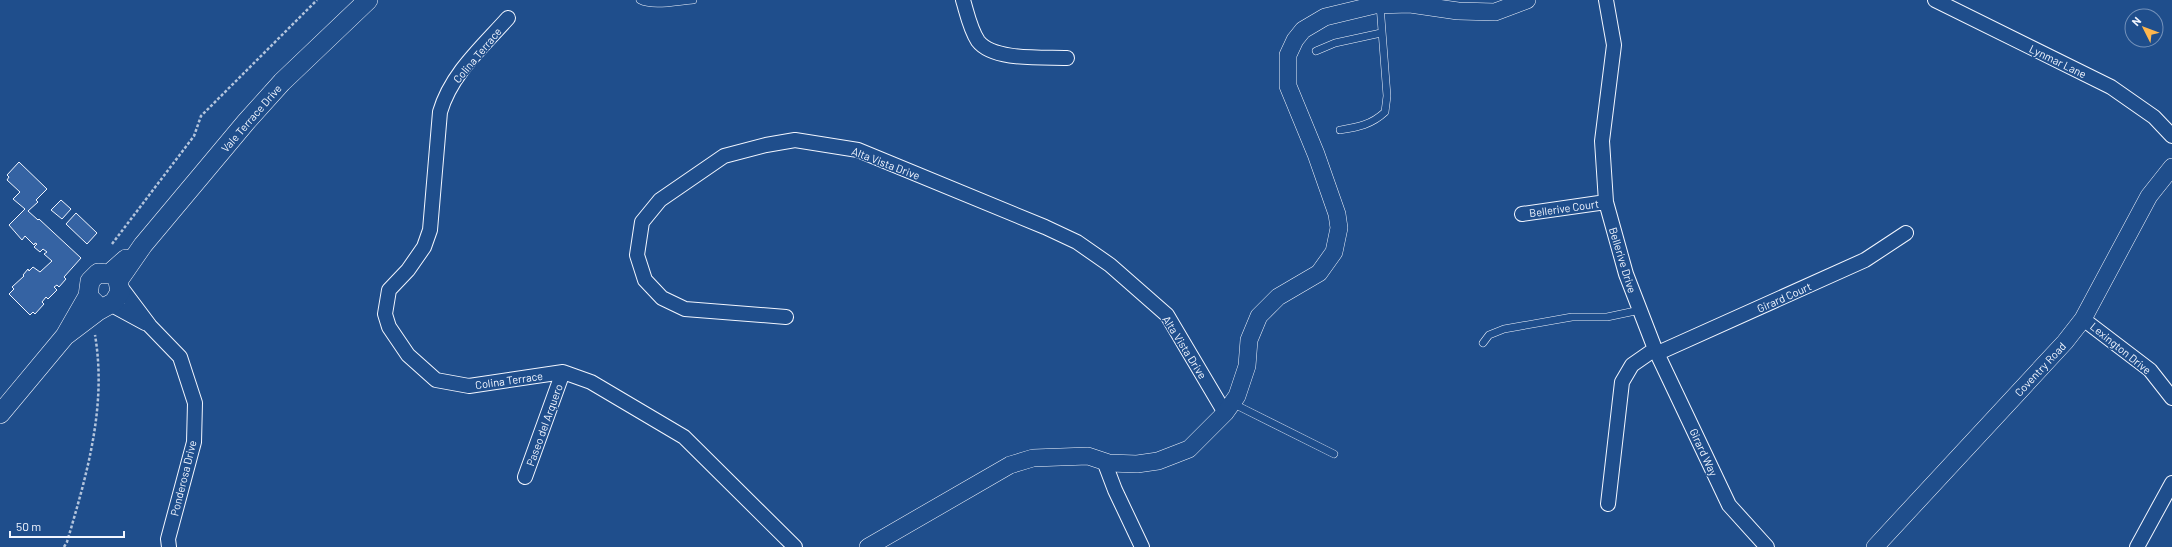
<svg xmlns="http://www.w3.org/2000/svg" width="2172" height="547" font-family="Barlow,sans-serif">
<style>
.building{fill:#3563a3;stroke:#f2f6ff}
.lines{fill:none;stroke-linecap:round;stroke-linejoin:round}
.service-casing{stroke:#f2f6ff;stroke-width:8}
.minor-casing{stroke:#f2f6ff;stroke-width:16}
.tertiary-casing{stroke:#f2f6ff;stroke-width:18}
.secondary-casing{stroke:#f2f6ff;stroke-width:20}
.path{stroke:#b3c4dc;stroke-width:2.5;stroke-dasharray:3 2;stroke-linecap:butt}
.service{stroke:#1f4e8c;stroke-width:7}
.minor{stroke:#1f4e8c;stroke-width:14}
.tertiary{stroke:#1f4e8c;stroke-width:17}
.secondary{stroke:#1f4e8c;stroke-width:19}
.labels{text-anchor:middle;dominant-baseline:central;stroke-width:3;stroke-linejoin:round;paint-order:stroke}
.street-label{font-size:11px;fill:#f2f6ff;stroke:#1f4e8c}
</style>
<rect width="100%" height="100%" fill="#1f4e8c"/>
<path class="building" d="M19 162 47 189 36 200 38 202 28 211 38 220 39 219 81 258 64 277 66 279 59 287 57 285 54 287 57 290 48 299 46 297 42 302 44 304 35 314 33 312 30 315 9 294 14 289 12 287 24 276 23 275 28 269 29 271 33 267 40 272 52 261 44 254 47 252 43 249 40 252 34 247 37 244 35 243 34 245 25 236 22 240 9 225 25 209 13 199 20 192 7 180 9 177 7 175Z
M61 200 71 209 62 219 51 210Z
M76 213 97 233 87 244 66 224Z"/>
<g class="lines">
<defs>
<path id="service" d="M640 0C653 7 677 1 693 0
M1316 51 1335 43 1381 33
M1340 130C1358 127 1371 125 1385 112L1387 96 1380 5
M1483 343 1489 335 1504 329 1572 317H1607L1640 310
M1232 403 1334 454"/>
<path id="minor" d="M963 0C967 13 970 29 978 41 993 61 1043 57 1067 58
M1606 0 1614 45 1602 141 1606 202 1626 274 1655 349 1729 505 1767 547
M1935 0 2111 87 2154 117 2172 136
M508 18C482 47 451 74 440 112L430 230 424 247 408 270 389 290 385 314 389 327 408 355 436 380 469 386 563 372 591 382 684 437 795 547
M1522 214 1606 202
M120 286 150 326 180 357 195 403 194 442 168 539 169 547
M110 304 145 323
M786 317 685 309 662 298 645 280 637 255 642 222 660 200 724 156 766 145 795 140 858 150 1045 227 1077 242 1110 265 1167 315 1225 413
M2083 319 2150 370 2172 398
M1658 353 1865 260 1906 233
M1104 461 1115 490 1142 547
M525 477 563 372
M1608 504 1622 382 1632 365 1655 349
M2137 547 2172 483"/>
<path id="tertiary" d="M868 547 1010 465 1033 458 1088 456 1109 463 1137 464 1158 461 1189 449 1225 413 1237 396 1247 366 1249 340 1259 316 1278 297 1319 273 1334 252 1339 228 1337 214 1316 154 1288 86V55L1295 40 1303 30 1325 17 1375 5 1410 4 1458 11 1495 12 1527 0
M1875 547 2065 342 2083 319 2149 196 2172 167"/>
<path id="secondary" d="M96 304 88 296 90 281 98 273 109 274 126 259
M65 336 98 311 114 302 120 292 118 281 143 245 246 122 282 82 368 0
M0 414 65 336 88 296"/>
</defs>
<use href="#service" class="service-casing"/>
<use href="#minor" class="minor-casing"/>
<use href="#tertiary" class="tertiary-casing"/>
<use href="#secondary" class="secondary-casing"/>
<path class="path" d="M112 244 194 136 201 116 317 0
M64 547 67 542C87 474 107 406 95 335"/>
<use href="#service" class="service"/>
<use href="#minor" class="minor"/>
<use href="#tertiary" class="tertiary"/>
<use href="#secondary" class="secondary"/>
</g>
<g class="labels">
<g class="street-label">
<text transform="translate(477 55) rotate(-50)">Colina Terrace</text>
<text transform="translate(2058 61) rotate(26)">Lynmar Lane</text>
<text transform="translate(251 118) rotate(-49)">Vale Terrace Drive</text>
<text transform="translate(886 163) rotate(21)">Alta Vista Drive</text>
<text transform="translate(1564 208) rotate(-8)">Bellerive Court</text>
<text transform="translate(1623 260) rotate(73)">Bellerive Drive</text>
<text transform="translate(1784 297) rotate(-24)">Girard Court</text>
<text transform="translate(1185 347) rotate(58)">Alta Vista Drive</text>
<text transform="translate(2121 348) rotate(39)">Lexington Drive</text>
<text transform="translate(2040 369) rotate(-47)">Coventry Road</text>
<text transform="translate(509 380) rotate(-8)">Colina Terrace</text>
<text transform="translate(544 425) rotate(-70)">Paseo del Arquero</text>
<text transform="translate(1704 452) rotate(65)">Girard Way</text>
<text transform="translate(183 478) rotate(-76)">Ponderosa Drive</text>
</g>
</g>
<g transform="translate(2144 28) rotate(312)"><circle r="19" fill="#1f4e8c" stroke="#7391ba"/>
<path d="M0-3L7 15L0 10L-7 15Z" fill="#ffb74d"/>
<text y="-6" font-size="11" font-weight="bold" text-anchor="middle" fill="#f2f6ff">N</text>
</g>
<path d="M10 531v6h114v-6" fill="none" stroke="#f2f6ff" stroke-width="2"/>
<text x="16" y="531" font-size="12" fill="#f2f6ff" stroke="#1f4e8c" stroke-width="3" paint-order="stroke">50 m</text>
</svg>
